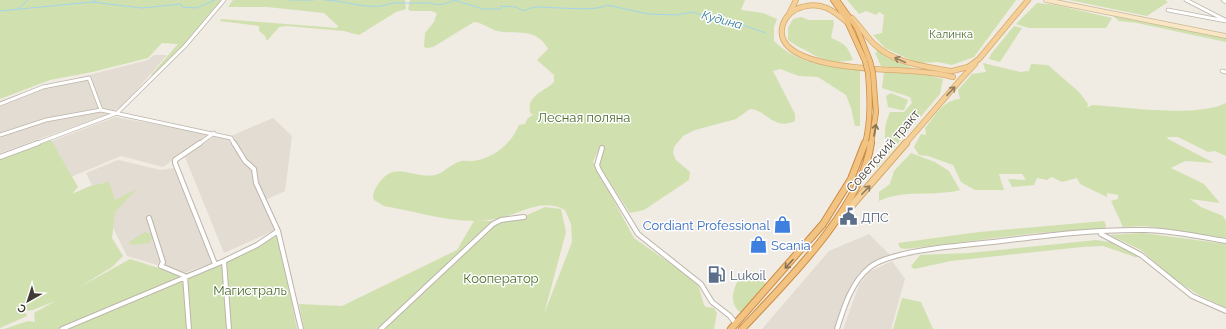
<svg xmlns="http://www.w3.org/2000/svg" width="1226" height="329" font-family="Raleway,sans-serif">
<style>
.residential{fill:#e3dcd2}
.green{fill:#d0e1af}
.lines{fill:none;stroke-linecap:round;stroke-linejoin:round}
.stream{stroke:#a4d4e8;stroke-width:1}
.minor-far1-casing{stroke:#bdb4aa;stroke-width:4.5}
.minor-casing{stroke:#bdb4aa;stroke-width:6}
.secondary-casing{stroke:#ccb896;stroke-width:5.5}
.primary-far1-casing{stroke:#d7aa6a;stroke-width:6}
.primary-casing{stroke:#d7aa6a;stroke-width:8}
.trunk-far1-casing{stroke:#ce8a40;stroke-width:6}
.trunk-casing{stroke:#ce8a40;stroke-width:8}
.minor-far1{stroke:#fff;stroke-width:3}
.minor{stroke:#fff;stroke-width:4}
.secondary{stroke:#f9e6c4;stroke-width:4}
.primary-far1{stroke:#f4d098;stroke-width:4.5}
.primary{stroke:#f4d098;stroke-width:6}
.trunk-far1{stroke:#f2c483;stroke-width:4.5}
.trunk{stroke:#f2c483;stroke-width:6}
.trunk-bridge-casing{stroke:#ce8a40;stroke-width:6;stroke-linecap:butt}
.trunk-bridge{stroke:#f2c483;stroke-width:4.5}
.oneway{stroke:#927e61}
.oneway2{stroke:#887254}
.labels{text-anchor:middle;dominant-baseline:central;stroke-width:3;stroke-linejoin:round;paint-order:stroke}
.far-park-label{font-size:11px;fill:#4c6d2e;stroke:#fff}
.far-water-label{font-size:12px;font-style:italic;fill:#367b9b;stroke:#fff}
.park-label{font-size:13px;fill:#4c6d2e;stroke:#fff}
.street-label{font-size:13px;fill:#413b34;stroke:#fff}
.service-label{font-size:13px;fill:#4e5e75;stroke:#fff;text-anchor:start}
.shop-label{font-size:13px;fill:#366cbe;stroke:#fff;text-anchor:end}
</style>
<rect width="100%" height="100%" fill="#f0ebe3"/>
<path class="residential" d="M154 55H167L123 106 104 116 0 153V101L42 87 148 60Z
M115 117 209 134 163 167 121 156 54 184 34 148Z
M273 118 292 136 285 191 263 201 275 230 224 253 185 157 214 136 226 138Z
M118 160 161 170 174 168 212 263 184 273 127 256 86 173Z
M869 234 891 256 869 265 856 280 842 305 835 329H762L829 251Z
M892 261 905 279 891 329H843L859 285 869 272Z"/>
<path class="green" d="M0 0H221L180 50 153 77 151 75 178 44 162 43 148 58 92 72 50 80 0 99Z
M233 0H405L406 9 396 12 359 35 344 31 287 26 279 27 267 41 265 36 259 31V26L220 21 221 19 337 28 338 26 324 13 267 7H228Z
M410 0H745L741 10 763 13 777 19 774 27V41C798 65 828 66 860 69V126H855L851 108 846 95 818 77 799 76 780 69 773 71 795 114V121C774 131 767 110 750 109L736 119 695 130 683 136 674 147 673 153 676 160 690 172 689 180 644 210 630 213 599 166 604 148 599 149 593 162 634 238 688 276 698 285 704 305 706 307 714 308 717 313 714 329H304L299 304 342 306 457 250 474 221H514L545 207 561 209 566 232 544 314 572 242 571 224 565 210C541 197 521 214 496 219 459 226 419 212 384 206L374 200C372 195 374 191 377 186 394 158 412 179 435 175 442 174 450 165 458 162 463 160 468 161 473 161 494 158 511 144 519 125L524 124 526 125 525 123 528 118 534 114H531C524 96 546 91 554 82V75L537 60 548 49C536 26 514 35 497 31 488 28 481 22 474 22L433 47 427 48 424 47 425 33 434 22 437 13 431 11H410L408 9Z
M847 0H1016L974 57 952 65 938 62 917 63 885 48 873 35 882 33 884 15 879 12 876 15 866 11 859 14Z
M1069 0H1165L1168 2 1147 16Z
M1037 3 1056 5 1112 18 1106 28H1029L1016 24Z
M1113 16 1226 38V42L1137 23 1119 21Z
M801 17 809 20H834L833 22 834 23 831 38C845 44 847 45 853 60 829 64 825 61 805 50 799 47 793 44 788 40V28L793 19Z
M1014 26 1022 28 1000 62 989 59 991 54Z
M878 51 886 57 915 69 881 66 875 53Z
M983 63 1020 72 1029 71 1031 64 1048 65 1079 92 1088 104 1087 108 1092 105C1126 107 1197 118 1226 103V156L1215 151 1208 152 1178 137H1167L1168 139 1214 163 1185 161 1171 168 1204 184 1220 203 1190 199 1201 207 1223 216 1226 221V238L1145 226 1123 227 1111 201 1118 199V195L1107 193V197L1080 184 1077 178 1062 182 1052 177 1047 180 1037 178 1034 185 1012 187 1008 179 1026 180 1022 174H999L1004 190H975L961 182 953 165 928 156 919 155 914 147 921 134 926 135 925 128C935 116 943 100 960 99L958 90 972 74 986 72Z
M884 72 923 74 943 79 940 94 875 170 882 147H887C883 133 885 124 890 112H904L912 103 910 97 882 88Z
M891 93 908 100 904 110H901L888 107 886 96Z
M51 140 78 187 72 194 90 186 109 182 115 200 137 189 115 212 112 238 123 256 112 267 78 288 130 259 181 275 220 261 278 233 297 329H4L28 321 35 322 34 313 55 301 33 310 25 311 27 316 0 328V158Z
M911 153 935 162 949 171 960 190C932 197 904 189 879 201V192L890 184 894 171Z
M1104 221 1106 225 1105 229 1036 233 906 249 900 248 898 243 979 232Z
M145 232 150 234 152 237 150 243 131 245 129 242Z
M1143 233 1226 244V308L1199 295 1175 280 1141 250 1110 235Z
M1096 240 1110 242 1140 257H1135L1103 246 1082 247 951 261 914 269 911 266 920 255 969 253Z
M745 276 763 281 766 284 741 313C728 303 733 289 740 277Z
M902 298 921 302 933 329H893Z"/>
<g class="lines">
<path class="stream" d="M289 0H314
M324 0C346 0 371 12 392 3H430C438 6 447 4 454 0L483 9H500L501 6 516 7 523 11C528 9 533 7 538 7 553 7 597 12 607 5L648 14 676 15 694 12 705 17 725 19 766 33
M92 2 97 0
M18 9 28 0
M0 11 92 2 142 8 181 4 182 7 196 8 215 0"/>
<defs>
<path id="minor-far1" d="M1186 0 1225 20
M1223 0 1226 2
M1168 10 1226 21
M1222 71 1226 72
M0 104 43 87 89 78 101 110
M0 135 46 120 101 110 231 138 234 144
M35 144 117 113 185 46 224 0
M199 144 214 133"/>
<path id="minor" d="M200 143 175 160V163L215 264
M234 143 245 161 254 169 256 183 278 231 301 329
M602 148 597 165 599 170 638 234 701 284 712 302 730 316 736 324
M0 157 38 143
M149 218 163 262 161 266 185 276 189 329
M1101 234 1141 255 1192 296 1226 311
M224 261 257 245 278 231
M62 329 224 261 229 329
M381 329 493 224 501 220 524 217
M837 329C844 307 851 283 869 268 889 250 965 245 993 242 1043 236 1094 229 1145 230 1171 230 1199 237 1226 241"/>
<path id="secondary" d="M1046 0 1226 36"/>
<path id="primary-far1" d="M789 14 796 0
M852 18C860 26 866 36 874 44 895 64 924 66 951 71
M848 23C834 11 822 1 802 7 793 9 786 16 783 24 768 70 885 69 911 71 925 72 939 73 953 77
M952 71 968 67 979 59 1028 0
M963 77 975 64
M905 144 962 78"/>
<path id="primary" d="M839 220 906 143"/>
<path id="trunk-far1" d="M833 0 845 17 865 61
M837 0 857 28 870 61
M865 144C871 120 870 97 868 73
M871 144 876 112 873 73"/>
<path id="trunk" d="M731 329 823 224 851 179 865 143
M742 329C786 282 862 208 871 143"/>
</defs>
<use href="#minor-far1" class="minor-far1-casing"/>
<use href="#minor" class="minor-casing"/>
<use href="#secondary" class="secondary-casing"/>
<use href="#primary-far1" class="primary-far1-casing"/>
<use href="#primary" class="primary-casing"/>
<use href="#trunk-far1" class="trunk-far1-casing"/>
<use href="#trunk" class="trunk-casing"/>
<use href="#minor-far1" class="minor-far1"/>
<use href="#minor" class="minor"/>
<use href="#secondary" class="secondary"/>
<use href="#primary-far1" class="primary-far1"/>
<use href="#primary" class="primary"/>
<use href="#trunk-far1" class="trunk-far1"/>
<use href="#trunk" class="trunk"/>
<defs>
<path id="trunk-bridge" d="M865 61 868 73
M870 61 873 73"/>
</defs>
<use href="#trunk-bridge" class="trunk-bridge-casing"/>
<use href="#trunk-bridge" class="trunk-bridge"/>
</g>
<defs><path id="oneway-shaft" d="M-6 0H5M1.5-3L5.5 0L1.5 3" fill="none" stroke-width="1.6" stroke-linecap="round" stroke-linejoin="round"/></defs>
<g class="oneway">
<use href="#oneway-shaft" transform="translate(900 60) rotate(-156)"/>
<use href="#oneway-shaft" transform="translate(951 91) rotate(-47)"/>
<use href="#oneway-shaft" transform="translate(866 190) rotate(-46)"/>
</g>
<g class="oneway2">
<use href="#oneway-shaft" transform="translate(875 130) rotate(-79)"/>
<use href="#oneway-shaft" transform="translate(789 264) rotate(132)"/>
</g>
<defs>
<symbol id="civic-bare" viewBox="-9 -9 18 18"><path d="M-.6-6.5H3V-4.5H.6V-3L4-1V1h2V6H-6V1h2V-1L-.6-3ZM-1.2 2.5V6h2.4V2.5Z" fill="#5c6f8a" stroke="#fff" stroke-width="2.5" paint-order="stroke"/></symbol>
<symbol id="shop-bare" viewBox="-9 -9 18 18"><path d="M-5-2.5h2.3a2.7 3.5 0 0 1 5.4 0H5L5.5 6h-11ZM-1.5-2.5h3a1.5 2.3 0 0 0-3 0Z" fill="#3f7fe0" stroke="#fff" stroke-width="2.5" paint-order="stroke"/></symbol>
<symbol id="fuel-bare" viewBox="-9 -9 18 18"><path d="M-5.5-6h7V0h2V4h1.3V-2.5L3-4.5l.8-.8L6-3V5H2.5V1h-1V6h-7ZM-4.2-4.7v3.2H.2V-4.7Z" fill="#5c6f8a" stroke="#fff" stroke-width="2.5" paint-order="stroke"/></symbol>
</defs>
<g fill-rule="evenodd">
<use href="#civic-bare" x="836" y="204" width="25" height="25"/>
<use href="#shop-bare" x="770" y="212" width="25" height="25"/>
<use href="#shop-bare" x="746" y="232" width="25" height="25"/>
<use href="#fuel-bare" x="704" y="262" width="25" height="25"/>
</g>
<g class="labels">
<g class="far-park-label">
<text x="951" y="34">Калинка</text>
</g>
<g class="far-water-label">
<text transform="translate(722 20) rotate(15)">Кудина</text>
</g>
<g class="park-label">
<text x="584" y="117">Лесная поляна</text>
<text x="501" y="278">Кооператор</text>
<text x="250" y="290">Магистраль</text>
</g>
<g class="street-label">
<text transform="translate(883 151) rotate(-49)">Советский тракт</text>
</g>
<g class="service-label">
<text x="861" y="217">ДПС</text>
<text x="730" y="275">Lukoil</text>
</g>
<g class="shop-label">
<text x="770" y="225">Cordiant Professional</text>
<text x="771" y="245" text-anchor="start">Scania</text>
</g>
</g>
<g transform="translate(28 301) rotate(219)" stroke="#ffffff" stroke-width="3" paint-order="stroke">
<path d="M0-3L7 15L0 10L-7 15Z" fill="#413b34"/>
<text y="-6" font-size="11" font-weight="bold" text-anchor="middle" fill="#413b34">С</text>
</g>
</svg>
